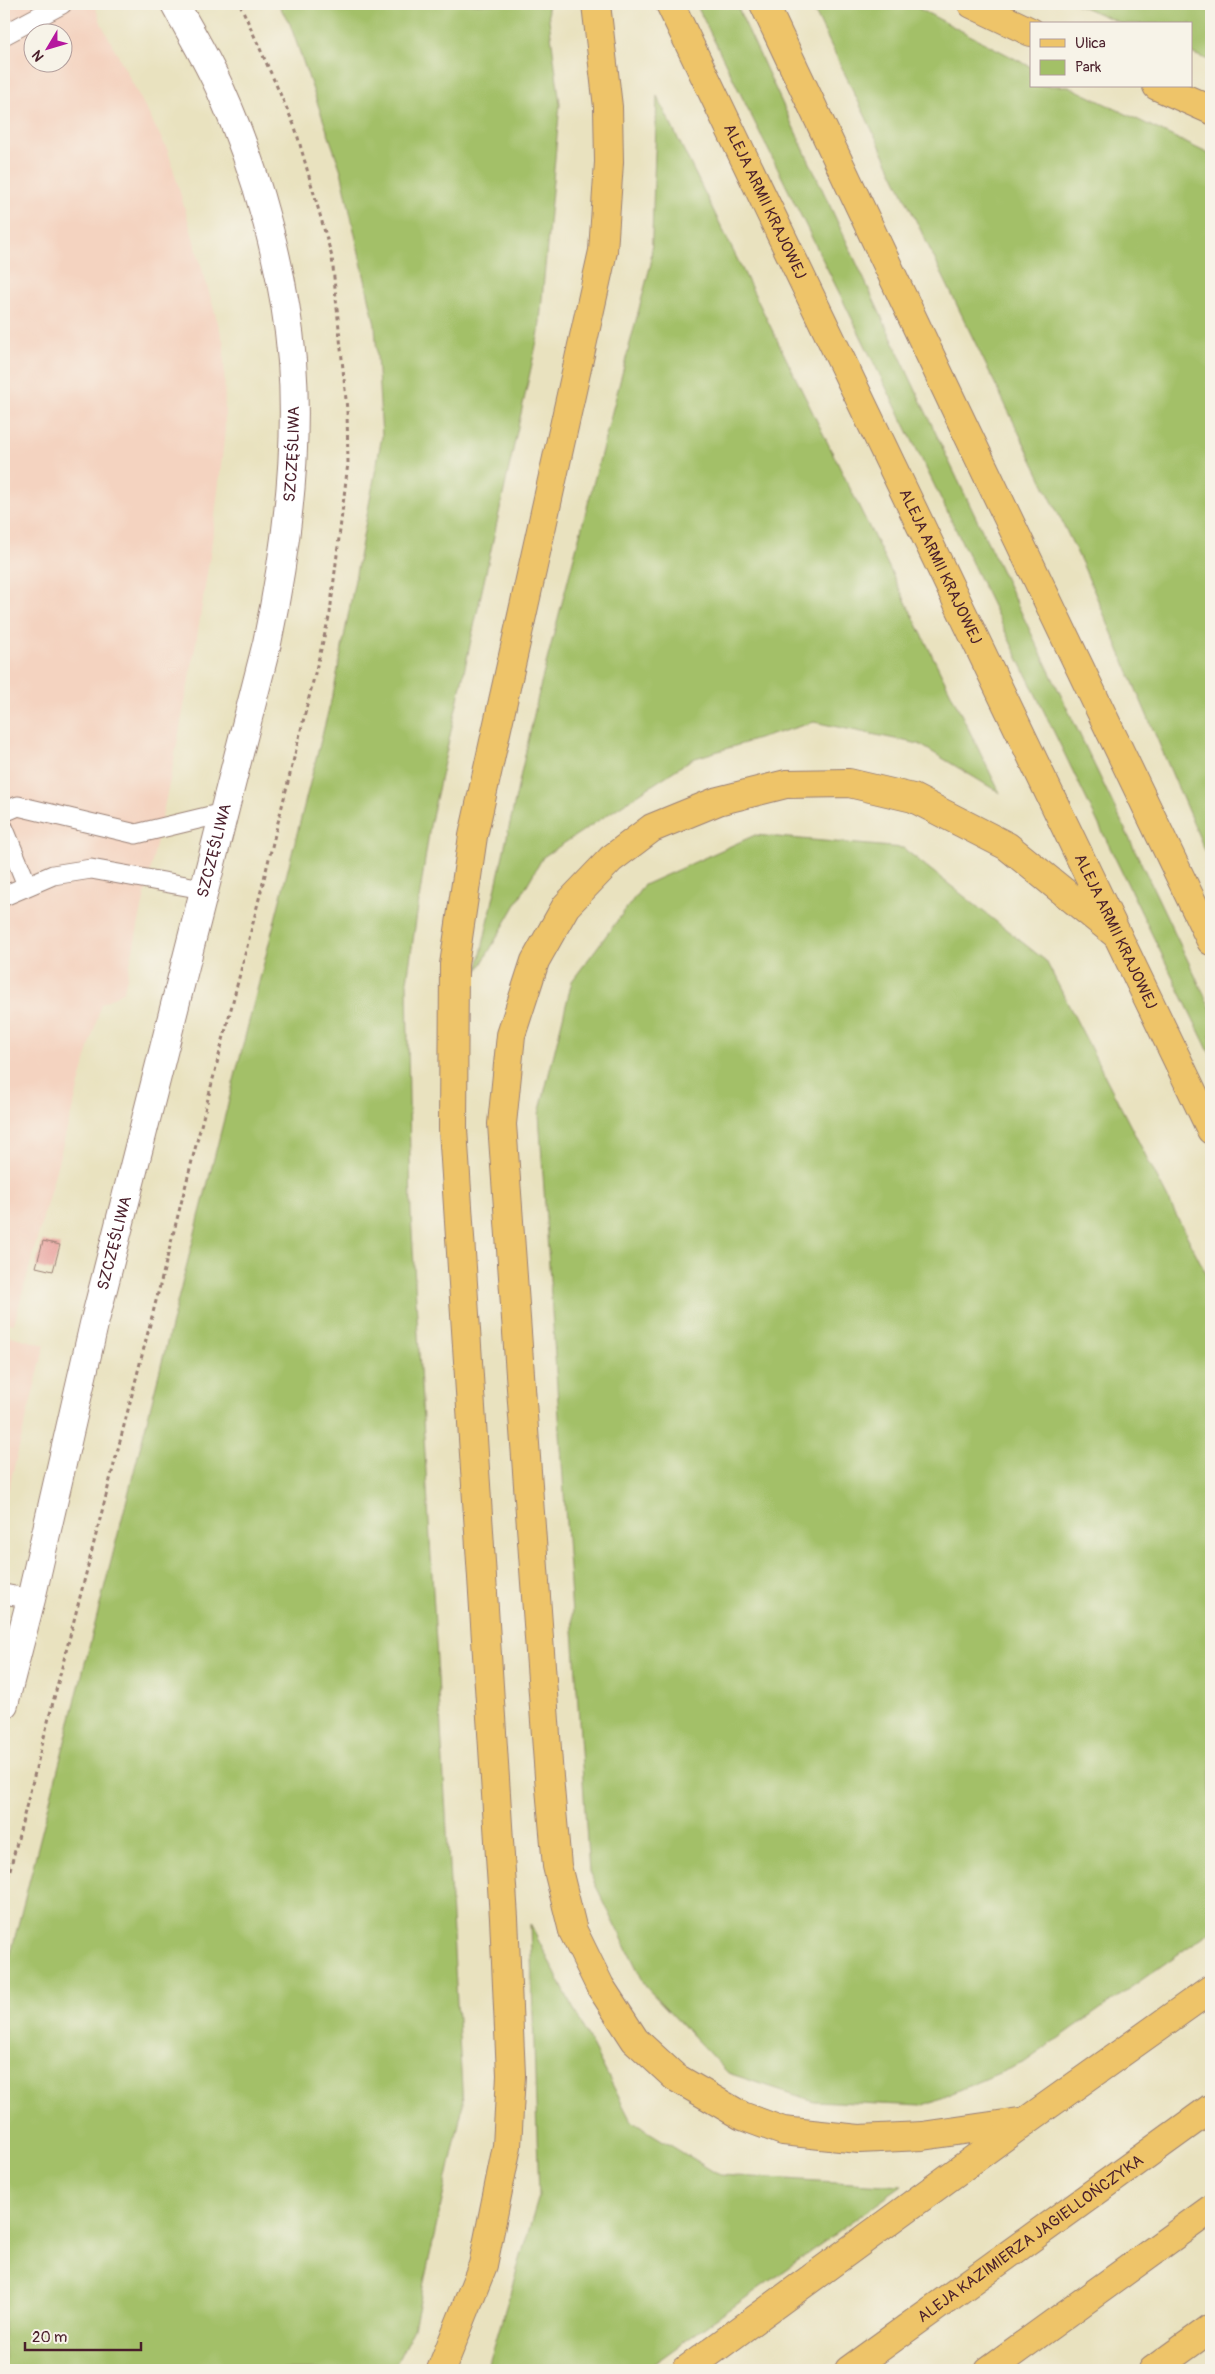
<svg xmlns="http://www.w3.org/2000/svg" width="1215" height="2374" font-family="Pangolin,sans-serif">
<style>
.built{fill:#f4d3c0;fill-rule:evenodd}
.green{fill:#a3c067;stroke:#767049}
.building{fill:#e6908e}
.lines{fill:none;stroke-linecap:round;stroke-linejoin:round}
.service-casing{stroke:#9a8075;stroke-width:21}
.tertiary-casing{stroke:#9a8075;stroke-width:30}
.primary-casing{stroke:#9a8075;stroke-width:30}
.motorway-casing{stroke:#9a8075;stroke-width:30}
.path{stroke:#9a8075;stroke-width:3;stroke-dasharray:4 4;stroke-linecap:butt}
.service{stroke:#fff;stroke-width:19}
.tertiary{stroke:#fff;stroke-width:28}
.primary{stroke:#eec469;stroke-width:28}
.motorway{stroke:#eec469;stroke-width:28}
.labels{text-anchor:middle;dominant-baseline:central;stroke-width:4;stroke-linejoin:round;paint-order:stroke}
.street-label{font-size:16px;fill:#4a1f2b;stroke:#f7f3e8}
</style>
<rect width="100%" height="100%" fill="#f7f3e8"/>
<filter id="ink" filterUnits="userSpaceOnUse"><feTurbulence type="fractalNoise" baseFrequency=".02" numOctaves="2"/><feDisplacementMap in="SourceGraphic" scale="10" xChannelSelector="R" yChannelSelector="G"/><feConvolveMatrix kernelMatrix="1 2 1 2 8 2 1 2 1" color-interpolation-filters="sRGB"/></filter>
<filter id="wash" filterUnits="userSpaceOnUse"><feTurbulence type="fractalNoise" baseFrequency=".0096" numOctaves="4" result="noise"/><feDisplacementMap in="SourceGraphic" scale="20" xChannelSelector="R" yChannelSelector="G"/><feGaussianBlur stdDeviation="1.12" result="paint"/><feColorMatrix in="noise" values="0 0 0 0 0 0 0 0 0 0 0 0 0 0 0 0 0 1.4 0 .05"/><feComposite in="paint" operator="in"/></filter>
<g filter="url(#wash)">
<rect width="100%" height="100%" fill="#e9e2bf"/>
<path class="built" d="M4 4H94L102 25 168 151 224 344 225 432 211 549 196 643 171 775 124 991 101 1004 14 1324 4 1322ZM32 32H62V62H32Z
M10 1336 45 1345 8 1491 4 1494V1359Z"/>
<path class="green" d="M278 4H547L560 104 539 332 430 826 407 981 411 1214 463 2105 414 2328 393 2370H4V1980L335 685 382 436 375 325 341 171 290 24Z
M696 4H736L945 453 1211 1009V1056L926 468Z
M811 4H910L1031 67V86H1068L1211 155V865L1082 563Z
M1076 4H1211V61L1191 53V24H1123Z
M657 96 1000 793 919 744 814 722 692 759 543 857 477 972 541 683 651 263Z
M755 835 903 848 1046 961 1211 1283V1931L1025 2062 922 2106 814 2101 728 2073 646 1987 589 1872 539 1114 572 981 644 885Z
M530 1924 631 2121 719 2175 902 2186 645 2370H487L539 2196Z"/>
<g id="blocks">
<path class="building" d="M43 1241 60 1245 53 1271 36 1267Z"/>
</g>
</g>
<g filter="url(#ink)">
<use href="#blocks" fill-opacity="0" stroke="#9a8075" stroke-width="1"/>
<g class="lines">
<defs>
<path id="service" d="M4 35 62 4
M4 812 18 806 136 834 223 813
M4 829 27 885
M4 896 53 875 91 869 203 889
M4 1594 31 1599"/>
<g id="tertiary">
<path id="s1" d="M4 1704 31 1599 94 1324 267 643C286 552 299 454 292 361 285 273 257 171 221 91 208 61 190 32 175 4"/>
</g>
<g id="primary">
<path id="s2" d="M670 4 1211 1130"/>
<path d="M764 4 956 410 1211 941"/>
</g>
<g id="motorway">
<path d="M972 4 1031 32"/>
<path d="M1157 86 1211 110"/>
<path d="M1026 2121 922 2136 859 2139 783 2131 742 2116 675 2077 635 2040 600 1986 573 1931 557 1866 549 1777 502 1124 511 1035 535 961 566 906 611 859 652 828 718 801 786 784 849 783 913 798 1007 846 1117 935"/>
<path d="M441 2370 483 2265 507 2146 511 2075 504 1918 453 1129 454 965 473 836 603 251 609 162 608 107 596 4"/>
<path d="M686 2370 1026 2121 1211 1989"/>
<path id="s3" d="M849 2370 1211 2108"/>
<path d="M989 2370 1211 2209"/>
<path d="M1153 2370 1211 2328"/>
</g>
</defs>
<use href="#service" class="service-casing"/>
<use href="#tertiary" class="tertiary-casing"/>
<use href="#primary" class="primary-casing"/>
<use href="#motorway" class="motorway-casing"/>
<path class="path" d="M4 1893 252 927 330 613 348 463 347 410 332 257 295 127 240 4"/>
<use href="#service" class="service"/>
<use href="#tertiary" class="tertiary"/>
<use href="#primary" class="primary"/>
<use href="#motorway" class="motorway"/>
</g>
</g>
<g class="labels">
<g class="street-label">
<text stroke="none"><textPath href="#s2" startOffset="219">ALEJA ARMII KRAJOWEJ</textPath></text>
<text stroke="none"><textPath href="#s1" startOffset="1284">SZCZĘŚLIWA</textPath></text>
<text stroke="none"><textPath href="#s2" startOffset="624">ALEJA ARMII KRAJOWEJ</textPath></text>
<text stroke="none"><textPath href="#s1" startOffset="879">SZCZĘŚLIWA</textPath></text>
<text stroke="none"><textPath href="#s2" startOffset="1029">ALEJA ARMII KRAJOWEJ</textPath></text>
<text stroke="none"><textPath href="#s1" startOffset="474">SZCZĘŚLIWA</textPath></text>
<text stroke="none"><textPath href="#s3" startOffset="224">ALEJA KAZIMIERZA JAGIELLOŃCZYKA</textPath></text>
</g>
</g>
<rect width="1215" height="2374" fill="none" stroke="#f7f3e8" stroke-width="20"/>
<rect x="1030" y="22" width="162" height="65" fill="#f7f3e8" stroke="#b29e9c"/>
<rect x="1040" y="39" width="25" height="8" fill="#eec469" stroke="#b29e9c"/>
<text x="1075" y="48" font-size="15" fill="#4a1f2b">Ulica</text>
<rect x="1040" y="60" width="25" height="15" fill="#a3c067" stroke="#b29e9c"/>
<text x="1075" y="72" font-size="15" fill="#4a1f2b">Park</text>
<g transform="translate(48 48) rotate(232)"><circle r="24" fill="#f7f3e8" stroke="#b29e9c"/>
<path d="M0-4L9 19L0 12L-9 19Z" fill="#b5179e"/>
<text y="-8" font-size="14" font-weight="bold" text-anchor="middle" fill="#4a1f2b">N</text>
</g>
<path d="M25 2342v8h116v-8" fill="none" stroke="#4a1f2b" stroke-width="2.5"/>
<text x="32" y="2342" font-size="15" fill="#4a1f2b" stroke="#f7f3e8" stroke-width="4" paint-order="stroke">20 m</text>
</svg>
